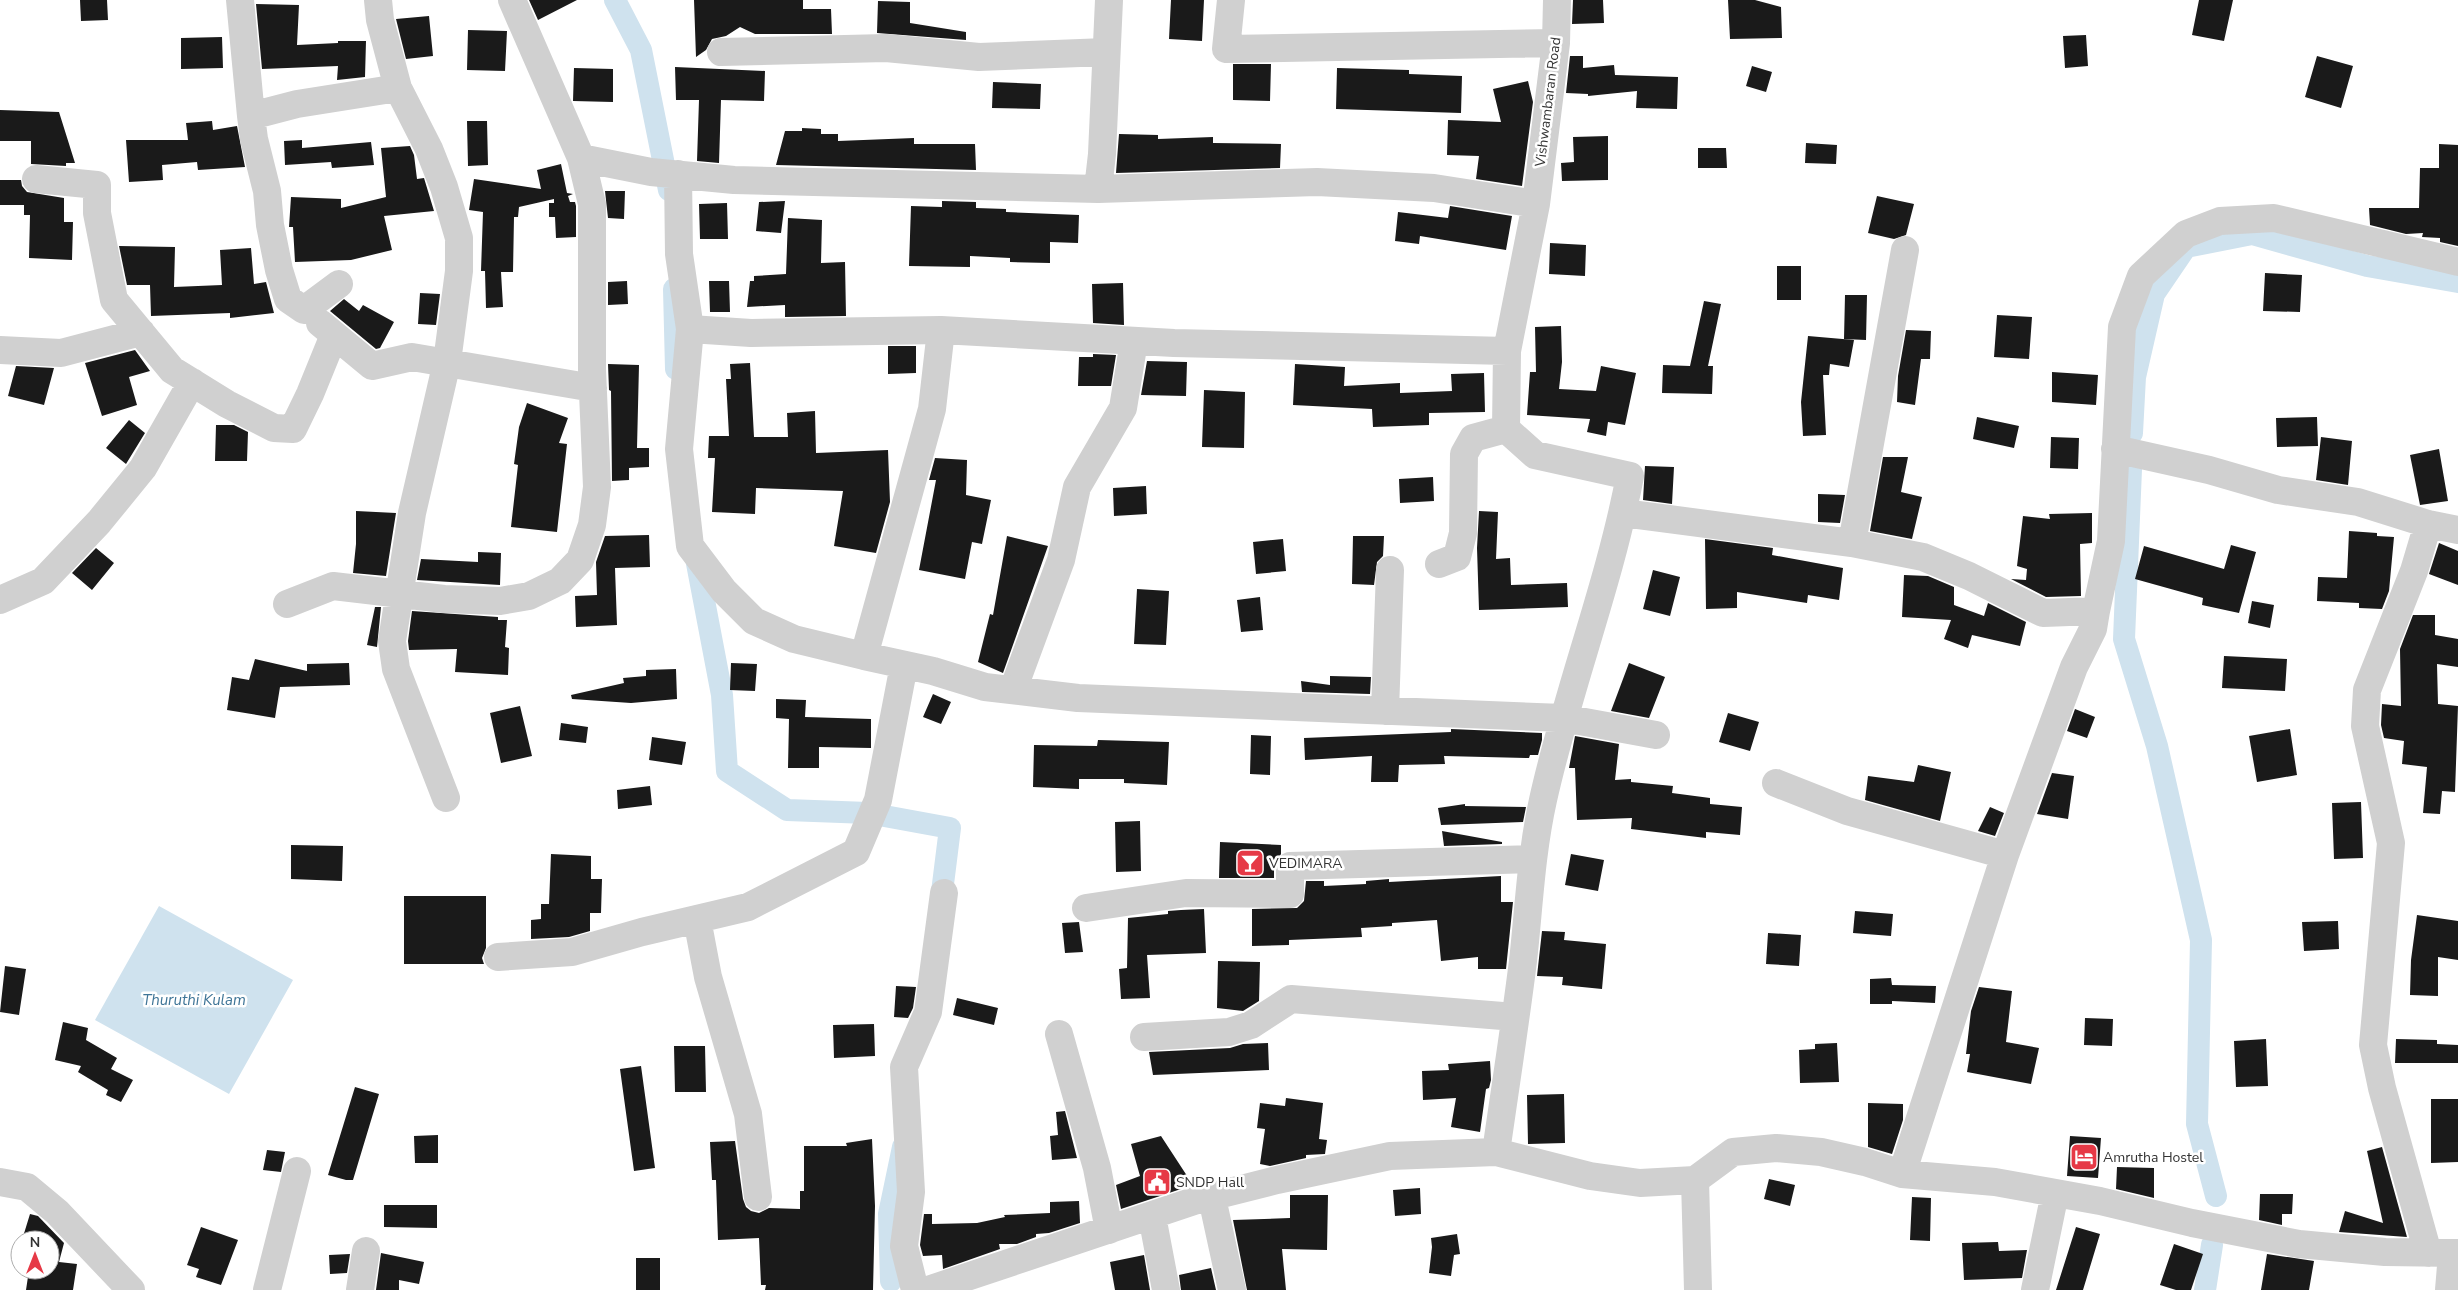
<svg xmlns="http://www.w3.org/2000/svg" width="2458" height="1290" font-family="'Nunito Sans',sans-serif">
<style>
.water{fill:#cfe2ee}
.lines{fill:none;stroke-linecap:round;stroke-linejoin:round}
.canal{stroke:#cfe2ee;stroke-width:22}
.building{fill:#1a1a1a}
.minor{stroke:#d0d0d0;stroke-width:28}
.labels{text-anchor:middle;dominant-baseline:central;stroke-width:5;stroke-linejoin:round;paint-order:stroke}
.street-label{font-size:14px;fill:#333;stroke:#fff}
.poi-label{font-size:14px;fill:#333;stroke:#fff;text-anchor:start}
.water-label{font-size:15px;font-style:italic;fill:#3f7597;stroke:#fff}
</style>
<rect width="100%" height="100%" fill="#fff"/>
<path class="water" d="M159 906 293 980 229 1094 95 1020Z"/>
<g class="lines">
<path class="canal" d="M615 0 641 50 669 190
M674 289 676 369
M2132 433 2135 377 2154 294 2186 247 2252 234 2367 266 2458 282
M2131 469 2124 639 2157 746 2201 940 2197 1124 2216 1196
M695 553 722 695 727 771 787 810 868 813 950 828 940 908
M891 1281 889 1214 903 1147
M2205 1290 2212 1245"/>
</g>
<path class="building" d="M80 0H107L108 20 81 21Z
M529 0H577L538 20Z
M694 0H803V9H831L832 34H755L740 27 726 36 712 39 706 50 696 57Z
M1171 0H1204L1202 41 1169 39Z
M1573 0H1603L1604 23 1572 24Z
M1728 0H1755L1781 7 1782 38 1730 39Z
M2199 0H2233L2224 41 2192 35Z
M878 1 910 2V23L966 32V40L877 33Z
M256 4 299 5 297 45 338 43V41H366L365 77 337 80 338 66 262 69Z
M429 16 433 56 406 59 396 19Z
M468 30 507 31 505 71 467 70Z
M2086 35 2088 66 2065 68 2063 36Z
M222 37 223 68 181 69V38Z
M1570 56H1583V68L1614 65 1615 75 1678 77 1677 109 1636 108 1637 91 1588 96V94L1566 93Z
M2317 56 2353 66 2341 108 2305 97Z
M1233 64H1271L1270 101 1233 100Z
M1752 66 1772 72 1766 92 1746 86Z
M675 67 765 71 764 101 721 100 719 163 697 161 699 100H676Z
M574 68 613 69V102L573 101Z
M1337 68 1409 70V74L1462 76 1461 113 1336 109Z
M1528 81 1533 102 1522 186 1476 179 1479 156 1447 155 1448 120 1501 122 1493 89Z
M993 82 1041 84 1040 109 992 108Z
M0 110 59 112 75 163H66V166L31 164V141H0Z
M212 121 213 130 237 126 245 167 198 170 197 162 162 165 163 180 129 182 126 140H188L186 123Z
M467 121H487L488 165 468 166Z
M802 128 821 129V134H838V141L914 138V144H975L976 170 776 165 785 131H802Z
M1119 134 1158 135V139L1213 137V143L1281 144 1280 168 1116 173Z
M1608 136V180L1562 181 1561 163 1574 162 1573 137Z
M302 140V148L371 142 374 165 332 168 331 162 285 165 284 141Z
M1806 143 1837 145 1836 164 1805 163Z
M2439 144 2458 145V246L2440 242V238L2422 237 2423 233 2406 234 2370 225 2369 208H2419L2420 168H2439Z
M410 146 414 155 417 179 424 178 434 211 384 216 392 250 351 260 295 262 293 227H289L291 197 341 199V208L386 197 381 148Z
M1698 148H1726L1727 168H1698Z
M561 164 567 193 573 194 568 196 570 202H575L576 206V237L556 238 555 217H549V203H554V199L519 207 518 217H514L513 272H501L503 307 486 308 485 271H481L483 212 469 210 474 179 541 189 537 170Z
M0 180H21L22 186 27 192 64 198V222H73L72 260 29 258 30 215H24V205H0Z
M605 191H625L624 219 608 218Z
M1877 196 1914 204 1906 235 1894 239 1868 233Z
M785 201 781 233 756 231 759 202Z
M942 201 976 202V208L1006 209V212L1079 215 1078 243 1050 242V263L1010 262V258L970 256V267L909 266 911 206 942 207Z
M727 203 728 239H700L699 204Z
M1450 206 1512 216 1506 250 1420 236 1419 244 1395 241 1398 212 1448 218Z
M788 218 822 220 821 263 845 262 846 316 785 317V305L747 307 750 281H754V276L786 274Z
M1550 243 1586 245 1585 276 1549 274Z
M119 246 175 247 174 287 222 285 220 250 251 248 254 284 266 282 274 313 230 318V313L151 316 150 285H127Z
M1777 266H1801V300H1777Z
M2265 273 2302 275 2300 312 2263 311Z
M627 281 628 304 608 305V282Z
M709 281H729L730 312H710Z
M1123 283 1124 325 1093 323 1092 284Z
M420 293 440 294 436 325 418 324Z
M1845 295H1867L1866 340 1844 339Z
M344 299 359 311 363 305 394 322 380 348 376 349 330 311Z
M1704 301 1721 304 1708 366H1713L1712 394 1662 393 1663 365 1690 366Z
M1997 315 2032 317 2029 359 1994 357Z
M1561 326 1562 362 1559 389 1596 391 1601 366 1636 373 1625 425 1608 422 1606 436 1587 432 1590 419 1527 415 1530 372H1536L1535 327Z
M1906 330 1931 331 1930 359H1921L1915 405 1897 402 1898 376Z
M1808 336 1854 340 1849 367 1830 364 1829 375H1823L1826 435 1803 436 1801 402Z
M888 346H916V373L888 374Z
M135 350 150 371 129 377 137 405 102 416 85 363Z
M1093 354 1116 355 1111 386H1078L1079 357H1093Z
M1147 361 1187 362 1186 396 1141 395Z
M750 363 754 437H788L787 413 815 411 816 453 888 450 890 502 876 553 834 546 843 491 756 488 755 514 712 512 715 458H708L709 436H729L726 379H731L730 364Z
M608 364 639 365 637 448H649V467L629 468V480L612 481 611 391 609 390Z
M1295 364 1345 367 1344 386 1400 383V393L1452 391 1451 374 1484 373 1485 412 1429 413V425L1373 427 1372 409 1293 405Z
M16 366 54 368 44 405 8 396Z
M2052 372 2098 375 2096 405 2052 402Z
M1204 390 1245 392 1244 448 1202 447Z
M527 403 568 418 559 443 567 444 557 532 511 527 518 465 514 464 519 427Z
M1977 417 2019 426 2014 448 1973 439Z
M2317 417 2318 446 2277 447 2276 418Z
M129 420 145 433 126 464 106 448Z
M216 425H234L248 432 247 461H215Z
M2051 437 2079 438 2078 469 2050 468Z
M2321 437 2352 441 2348 485 2316 480Z
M2439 449 2448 501 2420 505 2410 455Z
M1883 457H1908L1901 492 1922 497 1912 539 1870 531Z
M935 458 967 460 966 495 991 500 982 544 972 542 965 579 919 570 936 480H929Z
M1645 466 1674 467 1672 504 1643 500Z
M1433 477 1434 501 1400 503 1399 479Z
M1146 486 1147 514 1114 516 1113 488Z
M1818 494 1845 495 1840 523 1818 522Z
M356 511 396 513 386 576 353 573 356 544Z
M1479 511 1498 512 1496 559 1510 558 1511 585 1567 583 1568 607 1479 610 1477 548Z
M2092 513V543L2080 544 2081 596 2046 597 2011 579 2026 580 2027 569 2017 566 2023 516 2050 519 2049 514Z
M2349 531 2377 533V536L2394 537 2389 591 2382 609 2359 608V603L2317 601 2318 577 2347 578Z
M649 535 650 567 615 568 617 625 576 627 575 596 597 595 596 562 605 536Z
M1007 536 1048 546 1003 673 978 662 990 614 993 615Z
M1353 536H1384L1383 556 1377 562 1374 585 1352 584Z
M1283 539 1286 571 1256 574 1253 542Z
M1705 539 1773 548 1772 555 1843 568 1839 600 1808 595 1807 603 1737 592V608L1706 609Z
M2439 543 2458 551V585L2429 574Z
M2231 545 2256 552 2239 613 2202 605 2203 598 2135 579 2144 546 2224 569Z
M96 548 114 563 92 590 72 573Z
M478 552 501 553 500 585 417 580 421 559 478 562Z
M1653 570 1680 577 1670 616 1643 609Z
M1904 575 1928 576 1954 587V605L1984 616 1988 603 2026 622 2020 646 1972 635 1968 648 1944 639 1951 620 1902 617Z
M1137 589 1169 591 1166 645 1134 644Z
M1260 597 1263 630 1241 632 1237 600Z
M2252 601 2274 605 2270 628 2248 623Z
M375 607H381L377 647 367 645Z
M412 611 498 617V620H507L505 647 509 648 508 675 455 672 457 649 409 650 408 641Z
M2413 615H2435V635L2458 639V667L2437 664 2438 704 2458 706 2455 792 2442 791 2440 814 2423 813 2427 767 2402 764 2404 741 2384 738 2381 725 2382 704 2401 706 2400 649Z
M2224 656 2287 659 2285 691 2222 688Z
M255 659 307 671V664L349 663 350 685 280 687 275 718 227 710 232 677 249 680Z
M731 663 757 664 755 691 730 690Z
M1629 663 1665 677 1649 718 1611 711Z
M676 669 677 699 631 703 572 699 571 695 624 683 623 678 646 676V670Z
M1330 676 1371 677 1370 694 1302 692 1301 681 1330 685Z
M933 694 951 702 941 724 923 717Z
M776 699 806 700 805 717 871 719V748L819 747V768H788L789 719 776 718Z
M520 706 532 756 501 763 490 713Z
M2075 709 2095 717 2087 738 2067 731Z
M1728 713 1759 722 1750 751 1719 742Z
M561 723 588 727 586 743 559 740Z
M1451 729 1542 733V740L1538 755H1530L1529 758 1444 756 1445 764 1399 765 1398 782H1371L1372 756 1305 760 1304 738 1451 732Z
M2290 729 2297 775 2257 782 2249 736Z
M1251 735 1271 736 1270 775 1250 774Z
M1575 736 1619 744 1615 780 1631 779V782L1673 786 1672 793 1710 798V804L1742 807 1740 835 1706 832V838L1631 829 1632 818 1577 820 1575 768H1569Z
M652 737 686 742 682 765 649 760Z
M1098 740 1169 742 1167 785 1124 783V779H1079V789L1033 787 1034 745 1097 746Z
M1918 765 1951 772 1940 821 1865 800 1868 776 1914 782Z
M2052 773 2074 776 2068 819 2037 814Z
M650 786 652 805 618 809 617 790Z
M2361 802 2363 858 2334 859 2332 803Z
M1465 804V806L1526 807 1523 822 1441 825 1438 808Z
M1990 807 2004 813 1995 836 1978 831Z
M1140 821 1141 871 1116 872 1115 822Z
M1442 831 1502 842V844L1444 846Z
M1220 842 1281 845V854L1274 866V878H1219Z
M291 845 343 846 342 881 291 879Z
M551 854 591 856V879H602L601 913H590V931L569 937 531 939V920L541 919V904H549Z
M1571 854 1604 860 1598 891 1565 885Z
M1501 876V902H1513L1506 969H1478V957L1441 961 1437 920 1392 923V926L1361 928 1362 937 1289 940V945L1252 946V909L1297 908 1304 901 1306 881H1324V886L1366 884V881L1389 879V882Z
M404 896H486V948L482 958 484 964H404Z
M1204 909 1206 953 1147 955 1150 998 1121 999 1119 969 1127 968 1128 918 1168 914V911L1181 910Z
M1855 911 1893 914 1891 936 1853 933Z
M2417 915 2458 921V960L2438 957V996L2410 995 2411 960Z
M2338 921 2339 949 2304 951 2302 922Z
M1079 922 1083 952 1065 953 1062 923Z
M1542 931 1565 932 1564 940 1606 944 1602 989 1562 985 1563 977 1537 976Z
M1768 933 1801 935 1799 966 1766 964Z
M1218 961 1260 962 1259 1001 1243 1011 1217 1008Z
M5 966 26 969 19 1015 0 1012Z
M1891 978 1892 985 1936 986 1935 1003 1892 1001V1004H1870V979Z
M896 986 916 987 913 1008 908 1018 894 1017Z
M1979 987 2012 991 2006 1042 2039 1048 2031 1084 1967 1072 1970 1054H1966L1971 1011Z
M957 998 998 1008 994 1025 953 1015Z
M2085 1018 2113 1019 2112 1046 2084 1045Z
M63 1022 88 1028 86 1040 117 1058 111 1069 133 1080 121 1102 106 1095 108 1090 78 1072 81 1066 55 1060Z
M874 1024 875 1056 834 1058 833 1025Z
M2266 1039 2268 1086 2236 1087 2234 1041Z
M2396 1039 2437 1040V1044L2458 1045V1063H2395Z
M1268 1043 1269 1070 1153 1075 1149 1052 1230 1048 1243 1044Z
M1837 1043 1839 1082 1800 1083 1799 1050 1815 1049V1044Z
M674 1046H705L706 1092H675Z
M1490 1061 1491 1080 1489 1088 1486 1089 1480 1132 1451 1127 1456 1098 1423 1100 1422 1071 1449 1070 1448 1064Z
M641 1066 655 1168 634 1171 620 1069Z
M355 1087 379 1094 353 1180H346L328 1175Z
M1564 1094 1565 1143 1528 1144 1527 1095Z
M1286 1098 1323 1103 1319 1139 1327 1140 1325 1154 1306 1155V1158L1270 1166 1260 1164 1265 1129 1257 1128 1260 1103 1285 1106Z
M2431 1099H2458V1162L2431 1163Z
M1868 1103 1903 1104V1120L1892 1154 1868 1147Z
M1065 1111 1077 1158 1052 1160 1050 1136 1058 1135 1056 1112Z
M438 1135V1163H415L414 1136Z
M1161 1136 1193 1185 1121 1209 1116 1185 1140 1176 1131 1144Z
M2070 1136 2101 1138 2098 1178 2067 1176Z
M872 1139 875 1206 873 1290H765L766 1285H761L759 1238 718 1240 716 1180H712L710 1142 735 1141 743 1199 746 1207 751 1211 759 1213 769 1208 800 1209V1191H804V1146H847L846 1143Z
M2382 1147 2407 1237 2339 1232 2345 1211 2383 1223 2367 1151Z
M267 1150 285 1152 281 1172 263 1170Z
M2117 1167 2154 1168V1198L2116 1189Z
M1769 1179 1795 1185 1790 1206 1764 1199Z
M1420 1188 1421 1214 1395 1216 1393 1190Z
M2260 1194H2293L2292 1214H2282V1225L2259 1220Z
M1290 1195H1328L1327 1250 1282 1249 1286 1290H1247L1233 1220 1290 1218Z
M1912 1197 1931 1198 1930 1241 1910 1240Z
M1079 1201 1080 1223 1049 1233 1036 1234V1237L1017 1244H999L1000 1249 943 1269 942 1255 923 1256 920 1245 924 1214H932V1224L977 1223 1005 1217 1004 1215 1050 1213V1202Z
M384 1205H437V1228L384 1227Z
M30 1214 38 1216 64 1243 59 1262 77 1264 73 1290H26L29 1270H50V1240H22Z
M201 1227 238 1240 221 1285 196 1277 199 1269 187 1265Z
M2076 1227 2100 1234 2083 1290H2056Z
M1457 1234 1460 1254 1454 1255 1451 1276 1429 1273 1432 1247 1431 1238Z
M1998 1242 1999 1251 2027 1250 2022 1278 1964 1280 1962 1243Z
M2174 1244 2203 1254 2191 1290H2176L2160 1285Z
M381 1253 424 1262 419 1284 399 1280V1290H376Z
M350 1254 347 1273 330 1274 329 1255Z
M2267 1254 2314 1261 2309 1290H2261Z
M1144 1255 1150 1290H1115L1110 1262Z
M636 1258H660V1290H636Z
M1211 1268 1216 1290H1181L1179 1275Z"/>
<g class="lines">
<path class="minor" d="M240 0 251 116
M378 0 380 20 398 88 429 149 444 187 459 238V271L447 362 412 513 392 641 396 669 446 798
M512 0 581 158
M1231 0 1226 49 1556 43
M721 52 886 48 979 57 1106 52
M678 174 679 254 690 329 679 449 690 546 724 591 754 621 794 639 864 656
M36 179 97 185V213L114 300 172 370 227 404 274 428 293 429 310 394 334 335
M1098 189 1102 154 1109 0
M339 284 304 310 288 299 279 270 270 225 267 191 254 139 251 116 297 104 398 88
M320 323 372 366 412 357 593 388
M690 329 751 333 941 330
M0 350 61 353 141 332
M1507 351 1174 343 941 330 932 409 864 656 933 671 985 687 1078 698 1563 718 1656 735
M2115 449 2209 470 2278 490 2358 502 2428 524 2458 530
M1623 513 1852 543 1923 557 1969 576 2043 613 2096 611 2111 541 2122 327 2141 276 2186 234 2220 221 2274 218 2458 262
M2428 524 2414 571 2367 690 2365 726 2391 843 2373 1045 2382 1088 2428 1253
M1852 543 1905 250
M1439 564 1457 557 1463 533 1464 454 1473 438 1506 429
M0 600 43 581 99 522 143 468 192 382
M287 604 333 586 444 599 500 601 529 596 560 581 580 560 592 525 597 487 592 369V204L581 158 651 172 734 180 1098 189 1317 182 1434 188 1536 204
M1013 690 1061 560 1077 487 1123 408 1134 341
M1385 711 1390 570
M1776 783 1847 811 2005 855
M1086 908 1186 893 1290 894V866L1532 859
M697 919 708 977 748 1114 758 1197
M498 957 572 952 642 932 748 907 856 852 878 800 904 665
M1059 1034 1097 1168 1109 1230
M1144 1037 1229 1032 1251 1025 1291 999 1515 1017
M1496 1152 1590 1176 1640 1183 1695 1180 1733 1152 1776 1148 1821 1152 1865 1162 1902 1174 1995 1182 2100 1201 2192 1223 2299 1244 2385 1252 2458 1253
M1902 1174 2005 855 2074 667 2093 629 2096 611
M1695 1180 1698 1290
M0 1182 27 1187 57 1212 131 1290
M1212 1198 1232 1290
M1152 1216 1166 1290
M267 1290 297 1171
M360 1290 366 1251
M915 1290 904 1246 911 1192 904 1067 928 1012 944 893
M928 1290 1194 1201 1277 1180 1390 1156 1496 1152C1505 1089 1515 1025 1523 961 1529 907 1531 854 1543 800 1567 691 1609 586 1630 476L1535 455 1506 429 1507 351 1536 204 1556 43 1557 0
M2035 1290 2055 1193
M2449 1290 2452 1254"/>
</g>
<defs>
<symbol id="bar-square" viewBox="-11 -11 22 22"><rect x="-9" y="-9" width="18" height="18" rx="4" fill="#e63946" stroke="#fff"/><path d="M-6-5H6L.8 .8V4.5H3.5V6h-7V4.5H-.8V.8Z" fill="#fff"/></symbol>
<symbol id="hotel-square" viewBox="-11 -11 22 22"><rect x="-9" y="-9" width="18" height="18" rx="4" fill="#e63946" stroke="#fff"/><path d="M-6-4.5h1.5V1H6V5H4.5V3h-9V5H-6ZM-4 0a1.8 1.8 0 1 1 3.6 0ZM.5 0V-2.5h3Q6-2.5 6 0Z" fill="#fff"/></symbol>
<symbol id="civic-square" viewBox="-11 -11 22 22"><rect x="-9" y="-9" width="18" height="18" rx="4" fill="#e63946" stroke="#fff"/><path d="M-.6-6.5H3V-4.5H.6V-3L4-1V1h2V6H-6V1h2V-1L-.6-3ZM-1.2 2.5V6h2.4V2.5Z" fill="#fff"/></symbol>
</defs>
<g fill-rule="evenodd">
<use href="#bar-square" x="1234" y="847" width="32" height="32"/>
<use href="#hotel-square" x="2068" y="1141" width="32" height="32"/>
<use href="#civic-square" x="1141" y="1166" width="32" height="32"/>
</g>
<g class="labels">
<g class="street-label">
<text transform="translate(1548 102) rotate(-83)">Vishwambaran Road</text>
</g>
<g class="poi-label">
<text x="1269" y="863">VEDIMARA</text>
<text x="2103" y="1157">Amrutha Hostel</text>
<text x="1176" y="1182">SNDP Hall</text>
</g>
<g class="water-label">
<text x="194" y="1000">Thuruthi Kulam</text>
</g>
</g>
<g transform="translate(35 1255)"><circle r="24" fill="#ffffff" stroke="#adadad"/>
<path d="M0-4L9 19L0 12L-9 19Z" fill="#e63946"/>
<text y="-8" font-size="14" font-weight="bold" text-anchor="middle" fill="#333333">N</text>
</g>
</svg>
